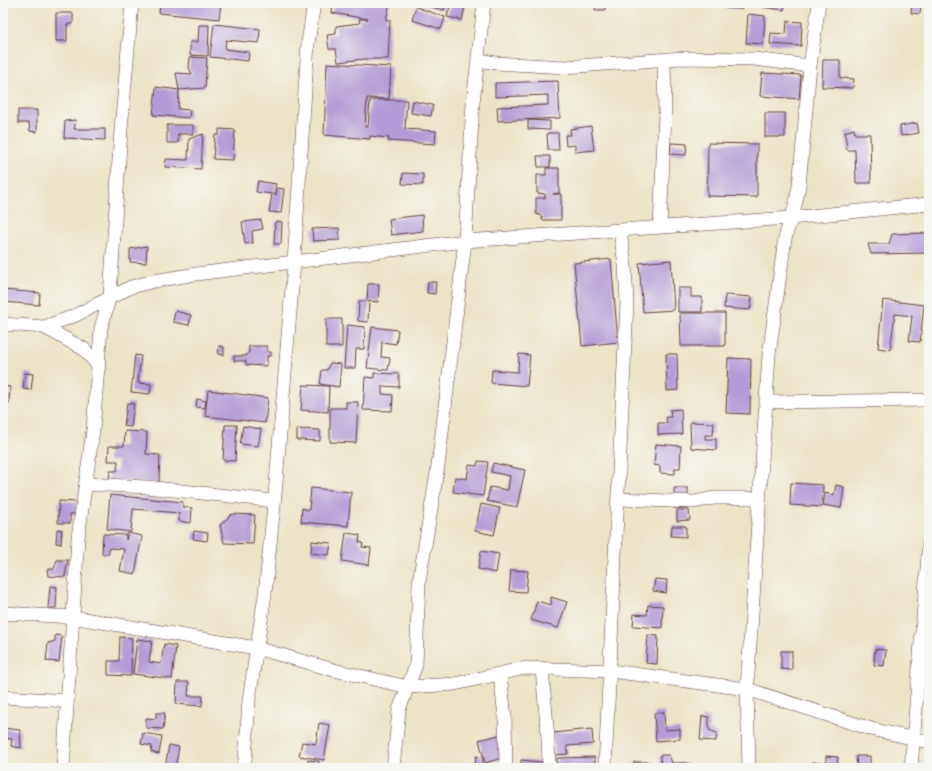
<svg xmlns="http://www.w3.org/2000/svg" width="932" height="771" font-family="Kalam,sans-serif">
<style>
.building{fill:#b29bd6}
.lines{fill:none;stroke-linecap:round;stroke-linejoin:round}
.minor-casing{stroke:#623d42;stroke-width:14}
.minor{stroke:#fff;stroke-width:13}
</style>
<rect width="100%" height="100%" fill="#f6f6f2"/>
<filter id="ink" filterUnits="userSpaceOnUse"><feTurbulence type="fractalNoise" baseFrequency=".025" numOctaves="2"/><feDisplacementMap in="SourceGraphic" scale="8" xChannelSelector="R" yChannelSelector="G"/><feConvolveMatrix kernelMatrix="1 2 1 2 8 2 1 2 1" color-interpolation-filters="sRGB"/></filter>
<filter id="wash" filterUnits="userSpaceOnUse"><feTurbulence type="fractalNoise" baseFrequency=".012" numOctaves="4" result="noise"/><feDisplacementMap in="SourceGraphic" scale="16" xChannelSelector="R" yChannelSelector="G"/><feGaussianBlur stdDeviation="0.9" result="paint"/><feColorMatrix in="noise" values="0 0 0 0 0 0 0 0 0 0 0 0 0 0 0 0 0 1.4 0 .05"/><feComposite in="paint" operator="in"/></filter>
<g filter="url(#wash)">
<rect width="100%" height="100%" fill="#ece4c7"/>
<g id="blocks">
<path class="building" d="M160 3H221L219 19 159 13Z
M333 3H390L386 20H390L388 59H364L338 62 336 49H329L327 35 336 34V26L360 23 359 19H368L332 13Z
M414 3H446L444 10Z
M451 3H466L462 20 447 17Z
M596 3H605V10H595Z
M725 3H742V9L725 8Z
M761 3H785L784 10 761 7Z
M912 3H921L920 14 911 13Z
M416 7 445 17 441 29 412 20Z
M56 13H73V24H67V41H56Z
M748 14 765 16 763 44 746 43Z
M787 21 802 22 801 46 770 44 771 33 786 34Z
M214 24 260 29 259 43 226 40 225 49 249 52 248 61 210 57Z
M199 25H209L208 56 190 55V42H198Z
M190 57 207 58 205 88 179 90 176 73 192 74 189 68Z
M823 60H840V78L854 79 853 88 822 87Z
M327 63 391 67 389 99 367 98 365 127H368L370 100H407L405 129 436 131 435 144 388 141 389 138 370 136V139L324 135Z
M762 73 801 75 799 99 760 96Z
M558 81 560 118 498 121 497 107 548 105V95L495 97V83Z
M156 87 179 90 178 109 190 110 189 118 153 115Z
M413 101 433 105 431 116 411 113Z
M18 110H37V132L30 131 29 123H18Z
M765 113H785V137H765Z
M76 120 74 129H105V140L64 138 65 121Z
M528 120 550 121V130L528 129Z
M917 123 919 133 901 136 900 126Z
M167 125H193V134H178V143H167Z
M591 126 594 150 575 152V145L566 146 565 135H571L570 129Z
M219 129 235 130 233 160 213 159 215 135H219Z
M854 129 855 134H870L871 183H856L855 150H847L845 132Z
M547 133H558L559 150H548Z
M203 134 201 169 165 167 166 159 188 160 189 139Z
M671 143 687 144 686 155 670 154Z
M708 143 757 144V197L707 196Z
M537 156H550V167H538Z
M546 168H559V193L553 194H561V220H542V216L536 214V198H545V194L537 193V175H546Z
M403 173 423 174V185L402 184Z
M258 181 276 184 274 195H276L277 188 284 189 281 213 269 212 272 194 256 192Z
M422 215 423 231 391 235 389 219Z
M261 220 263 229 252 231 253 243 245 244 242 222Z
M275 222H282L281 244H274Z
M339 228 340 240 313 241 312 229Z
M929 233V253L871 254 868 244H889L892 234Z
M147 246 146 263 130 262V249Z
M611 259 618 342 582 346 574 263Z
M671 260 674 310 643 312 639 263Z
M428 282H436L435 294 427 293Z
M368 284H379L378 302 369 301 368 322 358 321 359 301H367Z
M678 288H691V297H702V312H678Z
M3 290 40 293 39 305 3 302Z
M725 295 752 297 750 310 724 308Z
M883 300 924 305 920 342 909 341 912 316 895 314 890 350 878 348Z
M175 311 191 315 189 325 173 322Z
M680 313H725V346H681Z
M326 319H342V347H326Z
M347 325 365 327 364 349H356L355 368H344Z
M372 327 398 330 396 344 382 342 381 357 390 358 388 370 367 368Z
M219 346 224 347V355L218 354Z
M249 346H267V352H271V356H267V366L246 365V361H234V356H246L249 352Z
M519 354 530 355 527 386 491 383 492 370 518 372Z
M666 354H677L678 390 667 391Z
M135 355 141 356 138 383 151 384 150 394 131 392Z
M728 358 751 359 750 414 726 413Z
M330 363 341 364 339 387 320 384 322 370H327Z
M25 373 33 374 31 390 23 389Z
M374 373 399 374V387L382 386V394L393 395 392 411 363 410 365 377 374 378Z
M303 385 329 386 328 412 301 410Z
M3 386 10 387 9 403H3Z
M208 390 268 398 265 423 205 416Z
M197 399 206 401 205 408 196 407Z
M346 402H358L356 443 330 442V408H346Z
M127 403 134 404 131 427 124 426Z
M681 409 682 434 658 435V423H667L666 417H671L670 410Z
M690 422 714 423 713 435H705V439H716V450L691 448Z
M225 425H237L235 461 223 460Z
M243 426 261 429 258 446 240 444Z
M297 429 320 430V441L297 440Z
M125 431 147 432 146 454 160 455 159 483 109 481 110 471H117L118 461H108L109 446H124Z
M656 444 681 446 680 468H675V474L660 473V466L654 465Z
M478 461 488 462 483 496 453 492 455 477 467 479 469 465 477 466Z
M493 463 525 470 517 507 487 501 490 487 508 490 510 476 491 472Z
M791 483 823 485 822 507 790 505Z
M836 485 844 487 841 508 823 505 825 493 834 495Z
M311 488 351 492 348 526 301 522 302 508 309 510Z
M674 488H688V508H674Z
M110 495 183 502V507L192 508 191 523 179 521V513L133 509 131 532 107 529Z
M59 501 77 502V514H70V523H58Z
M481 504 500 508 494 535 475 531Z
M677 510H689L690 520 677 521Z
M232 514 255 515 253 544 224 543 220 525Z
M672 526H686V537L671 536Z
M57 529 62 530 61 544 56 543Z
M194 531 208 533 207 541 193 539Z
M128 533 142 536 135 574 120 571 124 549 109 548V554H102L103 534 126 535V540Z
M346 533 360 535 359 542 363 543 362 547 371 548 369 565 342 561Z
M312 541 331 543 329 555 311 553Z
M481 551 499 554 496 573 478 569Z
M57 560H68L65 577 48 576 47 569H54Z
M511 570 528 571 526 592 509 591Z
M655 579 667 580 666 593 653 591Z
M50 586 57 587 56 608H48Z
M551 597 567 602 558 628 531 620 537 601 551 605Z
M648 605 663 606 662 628 633 626 634 614 647 615Z
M55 635 62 636 59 662 46 661 48 643 55 641Z
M648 635 658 636 657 664 646 663Z
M120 637 132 638 131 676 108 675V661H119Z
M137 639 152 641 149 662 161 664 164 644 176 646 172 679 133 674Z
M875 649 886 650 884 666 874 665Z
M781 651H792V670L781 669Z
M177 682H189L188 696H203L202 706 176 704Z
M664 712 665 730 680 729V739L656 741 654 713Z
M156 713H165L163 729 146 728V718L156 719Z
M702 716 709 717V730L717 733 716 741 700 740Z
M319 723 330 725 324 760 299 756 302 742 316 744Z
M3 728 20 730 21 748 11 746 12 739 3 738Z
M592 729 593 744 567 746 568 754 555 755 553 733Z
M143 733 162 736 159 754 151 752 152 746 141 744Z
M503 734 509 756 485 763 479 740Z
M169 745 179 747 175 768H165Z
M660 755H669L672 763H688V768H661Z
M476 756 483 757 482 767 475 766Z
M826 756 838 757 837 768H813V762L826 764Z
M856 756H870V768H857Z
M595 757V768H557V758Z
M308 760 319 761V768H308Z
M521 760 542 762V768H521Z
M634 762H652L653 768H635Z"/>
</g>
</g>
<g filter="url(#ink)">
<use href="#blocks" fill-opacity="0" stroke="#623d42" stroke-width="1"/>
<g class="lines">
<defs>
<path id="minor" d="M478 60 496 63 566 67 682 58 754 59 810 66
M660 227 665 114 664 59
M3 324 44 327 74 316 131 287 154 281 196 274 465 241 790 218 929 204
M44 327 84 349 99 367
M766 402 929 400
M86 484 146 487 274 501
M619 499 694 502 714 498H760
M3 613 72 617 256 648 334 670 408 687 455 684 525 668 611 671 747 689 871 729 929 742
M542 669 548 738 549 768
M500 674 505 717 506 768
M3 697 67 701
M63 768 78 538 93 430 101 328 110 296 121 130 132 3
M242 768 245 761 249 700 265 594 275 495 294 263 308 43 314 3
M393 768 399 710 416 665 419 582 438 466 465 241 473 103 484 3
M605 768 627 302 625 265 620 231
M749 768 747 689 769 355 785 238 795 206 799 186 810 66 819 3
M911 768 929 543"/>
</defs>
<use href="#minor" class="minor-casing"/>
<use href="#minor" class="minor"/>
</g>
</g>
<rect width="932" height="771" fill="none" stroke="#f6f6f2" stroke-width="16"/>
</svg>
